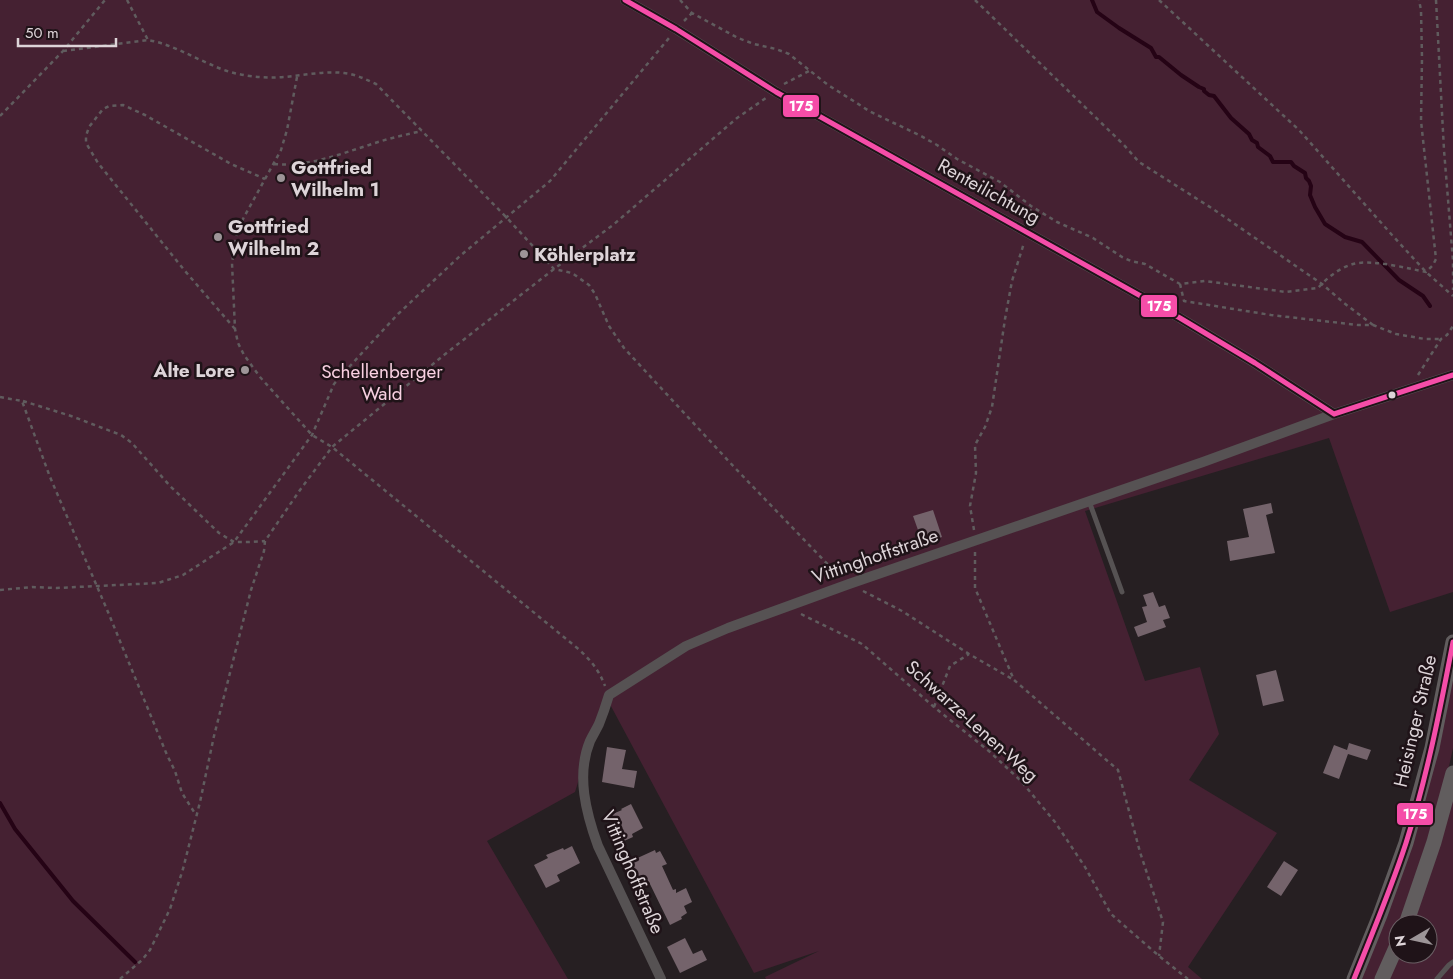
<svg xmlns="http://www.w3.org/2000/svg" width="1453" height="979" font-family="Jost,sans-serif">
<style>
.green{fill:#452132}
.lines{fill:none;stroke-linecap:round;stroke-linejoin:round}
.stream{stroke:#250315;stroke-width:4}
.building{fill:#74636b}
.path{stroke:#605c5e;stroke-width:2.5;stroke-dasharray:4 4;stroke-linecap:butt}
.lane{stroke:#565253;stroke-width:5}
.street{stroke:#565253;stroke-width:10}
.secondary{stroke:#615d5e;stroke-width:15}
.bus-1-casing{stroke:#1f1318;stroke-width:9}
.bus-1{stroke:#f54da8;stroke-width:5}
.poi-dot{fill:#9d9598;stroke:#1f1318;stroke-width:2}
.bus-dot{fill:#ddd4d8;stroke:#1f1318;stroke-width:2}
.labels{text-anchor:middle;dominant-baseline:central;stroke-width:5;stroke-linejoin:round;paint-order:stroke}
.poi-label{font-size:19px;font-weight:bold;fill:#ddd4d8;stroke:#1f1318;text-anchor:start}
.street-label{font-size:19px;fill:#ddd4d8;stroke:#1f1318}
.park-label{font-size:19px;fill:#f8d0e1;stroke:#1f1318}
.line-badge{stroke:#1f1318;stroke-width:2}
.badge-label{font-size:14px;text-anchor:middle;font-weight:bold;fill:#fff}
</style>
<rect width="100%" height="100%" fill="#261f22"/>
<path class="green" d="M0 0H1453V592L1390 612 1329 438 1085 511 1145 681 1200 667 1219 734 1189 780 1277 833 1188 967 1202 979H766L765 977 819 951 754 973 605 695 575 792 487 841 568 979H0Z
M1453 679V748L1448 771 1435 817 1399 924 1376 979H1360Z
M1453 798V979H1388L1399 954H1428V924H1412Z"/>
<g class="lines">
<path class="stream" d="M1092 0 1097 12 1119 28 1151 48 1156 57H1159L1181 75 1199 87 1204 89V91L1209 95 1214 96 1231 118 1249 134 1252 140 1257 143 1258 147 1270 156 1273 162H1291L1294 166 1305 173 1306 178 1309 181 1311 186 1310 195 1315 207 1325 224 1345 237 1362 242 1399 280 1423 296 1430 306
M0 803 15 829 73 901 135 962"/>
</g>
<path class="building" d="M1271 503 1273 513 1266 515 1275 553 1230 561 1227 541 1249 537 1243 509Z
M933 510 942 537 923 544 913 516Z
M1153 592 1159 607 1165 605 1170 618 1163 620 1166 627 1138 637 1134 627 1147 622 1142 607 1147 606 1143 595Z
M1276 670 1284 701 1263 706 1256 675Z
M1349 743 1371 750 1367 760 1348 754 1339 779 1323 773 1334 745 1347 750Z
M607 747 626 750 622 769 637 771 634 788 602 782Z
M631 804 643 828 632 834 633 837 624 841 618 827 613 828 608 816 622 810 621 809Z
M572 846 580 863 557 875 560 881 546 888 534 865 548 858 546 855 563 848 564 850Z
M655 850 656 853 660 851 667 864 662 866 673 890 676 889V893L686 888 692 902 684 906 687 913 681 917 682 919 670 925 649 882 642 886 631 861Z
M1284 861 1298 870 1281 896 1267 887Z
M685 938 693 954 702 950 707 960 680 973 667 947Z"/>
<g class="lines">
<path class="path" d="M127 0 148 40
M680 0 692 13 738 38 754 44 776 49 789 54 828 85 852 100 869 111 921 136 937 145 957 159 1000 182 1031 206 1057 222 1093 238 1122 257 1131 261 1145 264 1180 284 1205 281 1286 292 1318 288C1327 278 1339 268 1353 264 1372 259 1406 268 1426 272L1433 265 1436 259 1421 121 1422 58 1421 10 1419 0
M975 0 1124 145 1139 162 1213 209 1322 284 1344 303 1373 325
M1159 0 1299 130 1392 235 1426 272 1453 296
M1436 0 1444 150 1453 261V290
M684 21 692 13
M63 51 148 40C171 44 190 56 212 65 226 72 244 76 260 77 288 80 316 70 344 73 355 74 365 79 376 84L507 218 554 269 572 273 589 285 595 294 609 326 624 348 735 468 839 576
M297 77 287 130 281 150 244 217 237 232 232 263 235 329 238 343 244 355 260 377 312 435 332 447 576 647C590 659 599 670 605 686
M784 84 809 71
M0 116 63 51 105 0
M274 164C308 167 337 155 369 145 386 139 404 135 422 131
M1029 221 1031 206
M1180 284 1184 301 1271 315 1358 325H1373L1396 334 1425 339H1441
M235 329 185 271 98 163 86 143V136L89 127 103 109 109 106 123 105 145 115 231 164 265 179
M1418 375 1441 339 1447 335 1453 326
M0 397 22 401 50 477 108 612 167 755 175 771 182 793 196 815
M23 401 71 416 121 435 132 443 170 486 219 533 234 542H248L265 541
M974 530 970 506 976 473 975 445 985 427 992 407 1005 319 1012 281 1024 243
M975 552V588L1014 680 1118 770 1140 852 1163 922 1159 956
M0 590 32 587 57 588 158 583 183 575 234 542 312 435 334 384 350 366 398 314 460 256 550 181 669 38
M863 591 902 611 969 654 1014 680
M801 614 862 644 934 707 990 752 1021 781 1055 822 1085 867 1111 914 1159 956 1188 979
M934 707 950 666 969 654
M120 979 142 960 150 950 170 909 183 869 200 802 214 736 251 590 264 551 265 541 300 490 332 447 444 355 554 269 613 225 737 118 766 98"/>
<path class="lane" d="M1089 501 1122 592
M1437 979 1449 965 1453 962"/>
<path class="street" d="M625 0 676 29 776 92 1180 318 1255 363 1334 414
M661 979 598 846C586 813 576 775 590 741 593 735 596 730 599 724 603 714 606 705 609 695L686 646 728 628 849 584 1203 462 1334 414 1453 375"/>
<path class="secondary" d="M1406 924 1434 842 1453 773
M1354 979 1380 915 1406 843 1432 748 1453 642
M1382 979 1398 943"/>
<defs>
<path id="bus-1" d="M625 0 676 29 776 92 1180 318 1255 363 1334 414
M1334 414 1453 375
M1354 979C1372 934 1391 889 1406 843 1427 777 1440 710 1453 642"/>
</defs>
<use href="#bus-1" class="bus-1-casing"/>
<use href="#bus-1" class="bus-1"/>
</g>
<g class="poi-dot">
<circle cx="281" cy="178" r="5"/>
<circle cx="218" cy="237" r="5"/>
<circle cx="524" cy="254" r="5"/>
<circle cx="245" cy="370" r="5"/>
</g>
<circle class="bus-dot" cx="1392" cy="395" r="4.5"/>
<g class="labels">
<g class="poi-label">
<text x="291" y="167">Gottfried<tspan x="291" dy="22">Wilhelm 1</tspan></text>
<text x="228" y="226">Gottfried<tspan x="228" dy="22">Wilhelm 2</tspan></text>
<text x="534" y="254">Köhlerplatz</text>
<text x="235" y="370" text-anchor="end">Alte Lore</text>
</g>
<g class="street-label">
<text transform="translate(989 191) rotate(29)">Renteilichtung</text>
<text transform="translate(875 556) rotate(-19)">Vittinghoffstraße</text>
<text transform="translate(972 721) rotate(42)">Schwarze-Lenen-Weg</text>
<text transform="translate(1415 721) rotate(-77)">Heisinger Straße</text>
<text transform="translate(633 872) rotate(67)">Vittinghoffstraße</text>
</g>
<g class="park-label">
<text x="382" y="371">Schellenberger<tspan x="382" dy="22">Wald</tspan></text>
</g>
</g>
<g class="line-badge">
<rect x="782" y="94" width="38" height="24" rx="5" fill="#f54da8"/>
<rect x="1140" y="294" width="38" height="24" rx="5" fill="#f54da8"/>
<rect x="1396" y="802" width="38" height="24" rx="5" fill="#f54da8"/>
</g>
<g class="badge-label">
<text x="801" y="111">175</text>
<text x="1159" y="311">175</text>
<text x="1415" y="819">175</text>
</g>
<g transform="translate(1413 939) rotate(261)"><circle r="24" fill="#1f1318" stroke="#6b6065"/>
<path d="M0-4L9 19L0 12L-9 19Z" fill="#9d9598"/>
<text y="-8" font-size="14" font-weight="bold" text-anchor="middle" fill="#ddd4d8">N</text>
</g>
<path d="M18 38v8h98v-8" fill="none" stroke="#ddd4d8" stroke-width="2.5"/>
<text x="25" y="38" font-size="15" fill="#ddd4d8" stroke="#1f1318" stroke-width="4" paint-order="stroke">50 m</text>
</svg>
